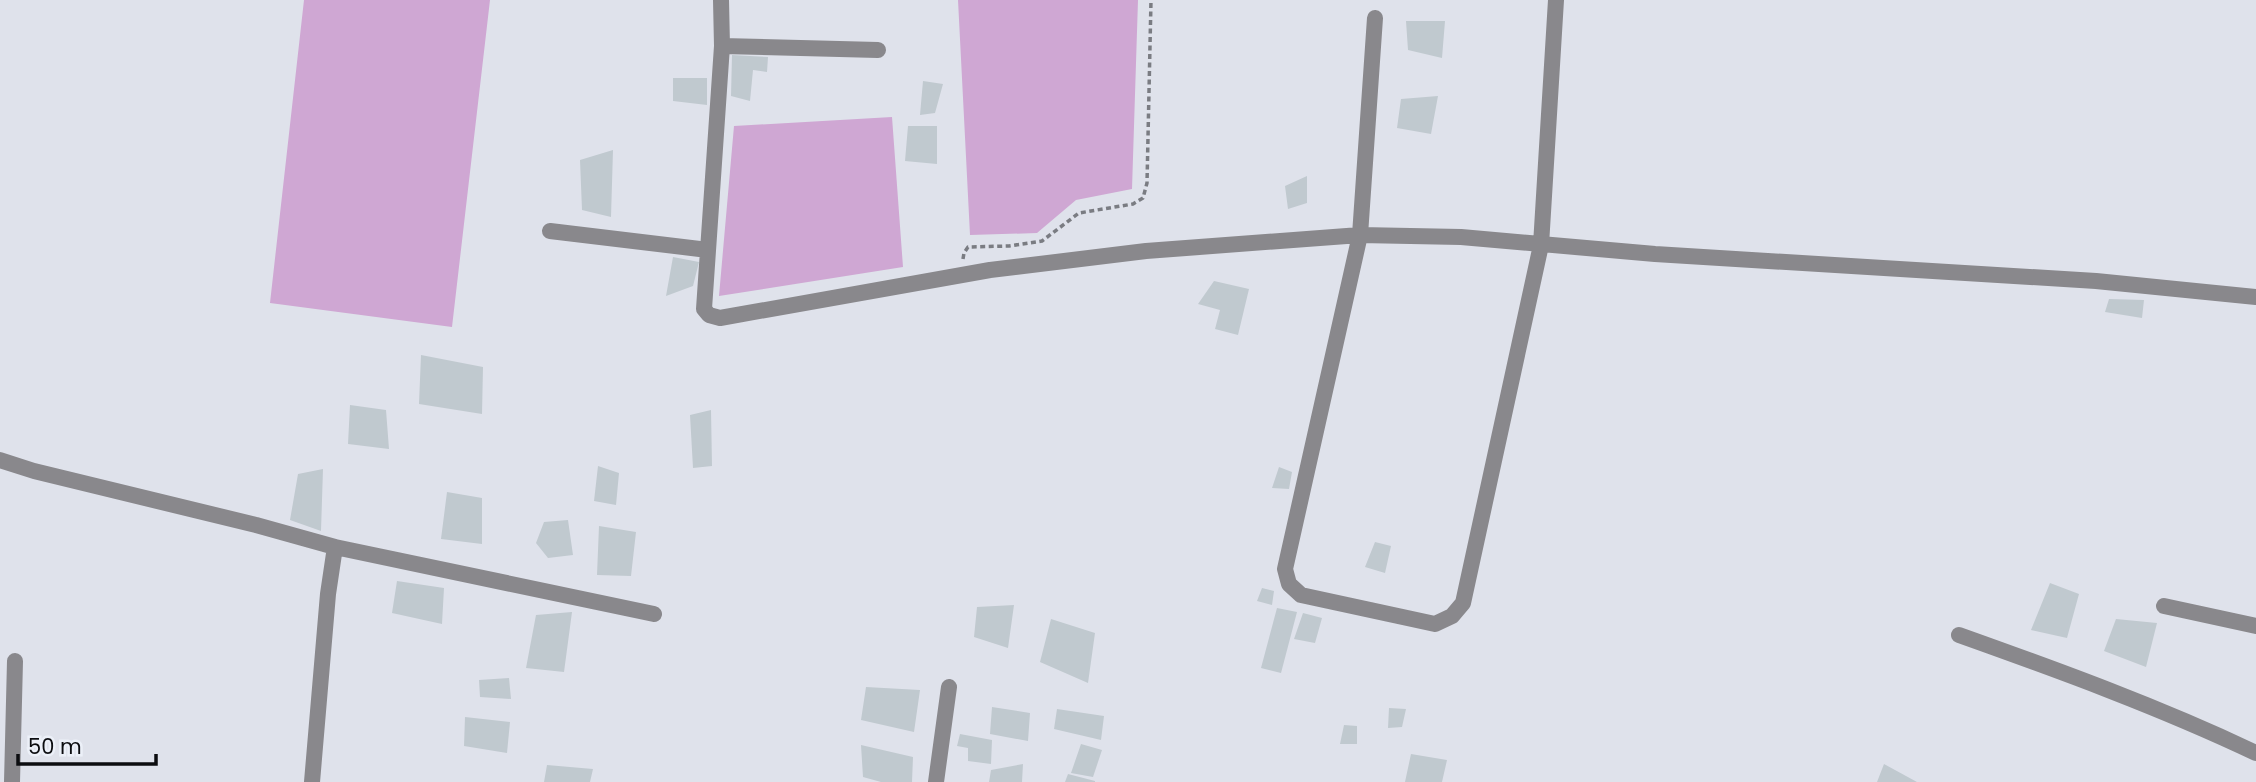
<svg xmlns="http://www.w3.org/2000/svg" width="2256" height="782" font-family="Poppins,sans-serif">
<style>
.green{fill:#cfa7d3}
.building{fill:#c0c9cf}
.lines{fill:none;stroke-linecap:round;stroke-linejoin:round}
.path{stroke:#7a7c82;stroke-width:3.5;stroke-dasharray:5 3.5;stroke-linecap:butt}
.street{stroke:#89888c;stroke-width:16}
</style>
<rect width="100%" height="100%" fill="#dfe2eb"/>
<path class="green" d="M304 0H490L452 327 270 303Z
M958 0H1138L1132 189 1076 200 1037 233 970 235Z
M892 117 903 267 719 296 734 126Z"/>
<path class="building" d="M1406 21H1445L1442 58 1408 50Z
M732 55 768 57 767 72 753 70 750 101 731 96Z
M673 78H707V105L673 101Z
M923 81 943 84 935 113 920 115Z
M1438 96 1431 134 1397 128 1401 99Z
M908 126H937V164L905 161Z
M613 150 611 217 582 210 580 160Z
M1307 176V203L1288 209 1285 186Z
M673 257 699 262 693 286 666 296Z
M1214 281 1249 289 1238 335 1215 329 1220 310 1198 304Z
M2109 299 2144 300 2142 318 2105 312Z
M421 355 483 367 482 414 419 404Z
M350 405 386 410 389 449 348 444Z
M711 410 712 466 693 468 690 415Z
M598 466 619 473 616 505 594 501Z
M1279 467 1292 472 1289 489 1272 488Z
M323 469 321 531 290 520 298 474Z
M447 492 482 498V544L441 539Z
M568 520 573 555 548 558 536 543 544 522Z
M599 526 636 532 631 576 597 575Z
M1375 542 1391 546 1385 573 1365 567Z
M397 581 444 588 442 624 392 613Z
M2050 583 2079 594 2067 638 2031 630Z
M1262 588 1274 591 1272 605 1257 601Z
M1014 605 1008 648 974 637 977 607Z
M1277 608 1297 612 1281 673 1261 668Z
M572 612 564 672 526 668 536 615Z
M1303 613 1322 618 1315 643 1294 639Z
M1051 619 1095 633 1088 683 1040 662Z
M2116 619 2157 623 2146 667 2104 651Z
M509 678 511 699 480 697 479 680Z
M866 687 920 690 914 732 861 720Z
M992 707 1030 713 1028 741 990 734Z
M1389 708 1406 709 1402 727 1388 728Z
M1057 709 1104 716 1101 740 1054 729Z
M465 717 510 722 507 753 464 746Z
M1344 725 1357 726V744H1340Z
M960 734 992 740 991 764 968 761V748L957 746Z
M1081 744 1102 750 1093 777 1071 773Z
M861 745 913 757 912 782H881L863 777Z
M1411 754 1447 760 1442 782H1405Z
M1023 764 1022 782H989L991 770Z
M1884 764 1917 782H1877Z
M547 765 593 769 590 782H544Z
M1068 774 1095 781V782H1065Z"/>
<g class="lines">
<path class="path" d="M963 259 964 253 968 247 1009 246 1042 241 1079 213 1133 204 1143 198 1147 183 1151 0"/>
<path class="street" d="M721 0 722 46
M1375 18 1360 235 1285 569 1289 584 1301 595 1435 624 1452 616 1463 603 1541 245 1556 0
M878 50 722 46 704 309 709 315 720 318 990 270 1146 251 1360 235 1461 237 1655 254 2096 281 2256 297
M550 231 708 250
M0 460 34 471 256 525 335 547 328 594 312 782
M335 547 654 614
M2164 606 2256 626
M1959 635C2060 671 2159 707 2256 753
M12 782 15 661
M936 782 949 687"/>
</g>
<path d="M18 754v10h138v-10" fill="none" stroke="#0c0d10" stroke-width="3.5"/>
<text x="28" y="754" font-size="21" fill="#0c0d10" stroke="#ecf0f8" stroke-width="5" paint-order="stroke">50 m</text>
</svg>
